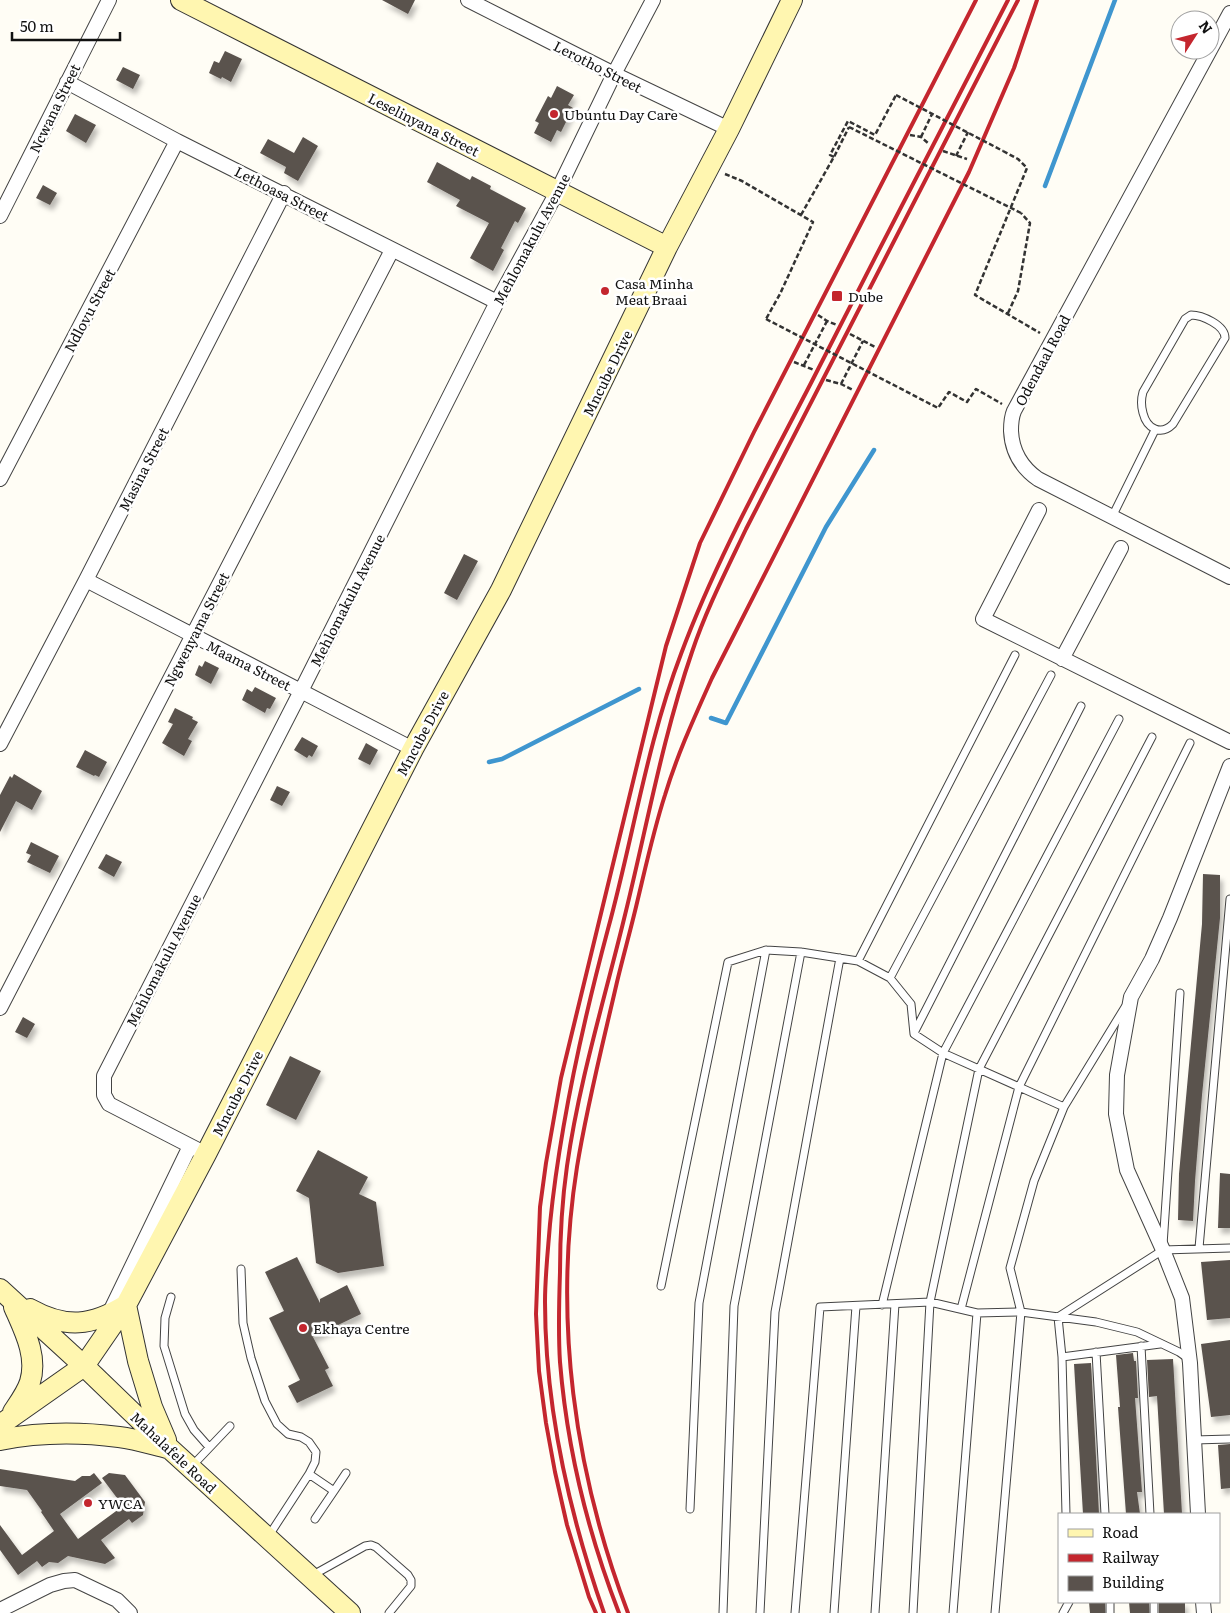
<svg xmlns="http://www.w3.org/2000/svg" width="1230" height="1613" font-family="Literata,serif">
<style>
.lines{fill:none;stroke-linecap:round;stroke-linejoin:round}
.stream{stroke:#3f96cf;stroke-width:4.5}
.building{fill:#5a524d;filter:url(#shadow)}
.lane-casing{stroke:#444;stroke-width:9}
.street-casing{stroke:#444;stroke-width:16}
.secondary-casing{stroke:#333;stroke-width:22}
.path{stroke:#333;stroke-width:2.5;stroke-dasharray:5 2.5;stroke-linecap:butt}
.lane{stroke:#fff;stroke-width:7}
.street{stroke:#fff;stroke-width:14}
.secondary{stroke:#fff6b0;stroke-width:20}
.rail{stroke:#c4262e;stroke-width:4}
.path-bridge{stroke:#333;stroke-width:2.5;stroke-dasharray:5 2.5;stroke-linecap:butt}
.poi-dot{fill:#c4262e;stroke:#fff;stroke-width:2}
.labels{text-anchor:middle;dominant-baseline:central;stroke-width:5;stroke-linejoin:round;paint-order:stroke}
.street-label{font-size:14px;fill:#111;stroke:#fff}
.poi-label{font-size:14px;fill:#111;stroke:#fff;text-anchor:start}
</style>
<defs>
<filter id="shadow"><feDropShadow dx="3" dy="5.5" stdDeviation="2.5" flood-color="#0004"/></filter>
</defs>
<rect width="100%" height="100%" fill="#fffdf5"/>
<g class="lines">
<path class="stream" d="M1045 186 1115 0
M711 718 726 723 826 527 874 450
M489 762 502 759 639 689"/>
</g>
<path class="building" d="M382 0H415L408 14Z
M225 51 242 59 231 82 222 77 221 79 209 73 214 61 219 63Z
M123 67 140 75 133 89 116 80Z
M557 86 574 95 568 105 573 108 561 132 557 130 551 142 534 133 539 123 535 121 548 96 551 98Z
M75 114 96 125 86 143 66 131Z
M303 137 318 146 298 181 284 173 286 167 260 153 268 139 294 153Z
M437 162 470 180 472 176 491 186 490 189 526 208 518 223 515 221 501 248 504 250 493 271 470 258 489 223 456 206 460 200 427 182Z
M43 185 57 193 50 205 36 198Z
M464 554 478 561 457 600 444 593Z
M205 661 219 668 211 684 195 675 199 665 202 667Z
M255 687 276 698 270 709 267 708 265 713 242 700 247 689 252 692Z
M175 708 193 717 192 719 198 722 188 739 192 741 184 756 162 743 173 724 168 722Z
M302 737 318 746 312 757 309 755 307 758 294 750Z
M366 743 378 750 370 765 358 759Z
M85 750 107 762 99 777 95 775 94 776 76 767Z
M14 774 42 791 32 810 16 801 0 832V795L10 776 12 778Z
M277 786 290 792 282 806 270 800Z
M31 842 59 856 50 873 27 862 31 855 26 853Z
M106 854 122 862 114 877 98 868Z
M1203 874 1220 875V918L1202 1095 1195 1181 1193 1221 1178 1220 1179 1174 1202 924Z
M23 1017 35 1024 27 1038 15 1032Z
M290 1056 321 1071 296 1120 266 1105Z
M318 1150 368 1177 359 1194 376 1202 384 1266 338 1273 316 1263 309 1198 296 1191Z
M1220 1173 1230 1174V1228H1218Z
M297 1257 320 1303V1299L347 1285 361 1314 313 1337 329 1368 325 1370 333 1386 297 1403 288 1386 300 1380 269 1318 284 1311 265 1272Z
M1230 1260V1318L1207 1320 1201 1262Z
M1230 1340V1415L1211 1417 1201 1344Z
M1133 1353 1134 1361H1136L1138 1398H1135L1142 1492H1137L1140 1514H1126L1118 1407H1120L1116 1355Z
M1173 1359 1182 1514H1164L1157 1396 1149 1397 1147 1360Z
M1091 1363 1099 1514H1083L1074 1364Z
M1230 1444V1488L1221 1489 1218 1445Z
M0 1469 75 1481 82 1476H90L94 1473 102 1483 60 1514 78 1539 123 1506 102 1478 109 1473 125 1475 145 1502 143 1515 132 1523 129 1519 101 1540 115 1558 105 1564 68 1556 58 1563 49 1562 42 1567 37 1561 18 1575 0 1550V1525L22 1555 54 1531 41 1512 42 1511 27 1490 0 1486Z
M1089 1602H1105V1613H1090Z
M1129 1602H1149V1613H1130Z
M1159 1602H1185V1613H1159Z"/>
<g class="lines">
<defs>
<path id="lane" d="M1191 315C1202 315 1225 325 1225 338L1173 424C1161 436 1147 429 1143 413 1141 406 1141 399 1143 392L1185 319Z
M1112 517 1155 430
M858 961 1015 655
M890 978 1051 675
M914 1033 1081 706
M1163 1245 1180 993
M1199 1248 1230 899
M241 1269 243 1323 251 1358 265 1401 277 1424 288 1434 301 1437 309 1442 316 1452 315 1462 309 1474 268 1537
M661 1286 728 962 766 950 801 952 858 961 890 978 911 1004 914 1034 943 1053 1064 1107
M171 1297 165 1318 164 1346 185 1414 194 1430 209 1447
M882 1305 943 1053 1119 719
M961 1309 1019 1087 1190 743
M1141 1346 1150 1514
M1096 1352 1105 1514
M1062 1357 1160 1344
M1194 1440 1230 1439
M192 1466 230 1426
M309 1474 334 1491 315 1519
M334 1491 346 1473
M690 1509 699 1303 766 950
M1066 1514 1062 1357 1058 1317 1163 1250 1230 1248
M313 1575 365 1546 371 1545 376 1547 408 1575 411 1580V1586L389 1613
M1110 1602V1613
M1154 1602V1613
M723 1613 734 1306 801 952
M760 1613 775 1312 840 958
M795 1613 820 1307 930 1302 977 1313 1021 1312 1096 1322 1137 1332 1179 1352 1186 1357 1188 1361
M834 1613 856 1306
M875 1613 895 1304
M913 1613 930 1302 979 1069 1152 737
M953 1613 977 1313
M995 1613 1021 1312 1010 1268 1034 1181 1064 1107 1125 1007
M1063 1613 1069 1602"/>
<path id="street" d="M468 0 614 74 729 129
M1210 50 1014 411C1011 418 1011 424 1011 431 1012 452 1021 467 1038 479L1230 577
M1210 50 1230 13
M67 82 177 141 497 302
M0 216 109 0
M0 479 177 141
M1039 510 983 619 1230 742
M86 580 413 749
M1062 659 1121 548
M0 744 86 580 284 193
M0 1008 392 250
M206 1154 109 1104 104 1095V1076L301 691 497 302 557 192 614 74 653 0
M108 1316 190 1146
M1198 1514 1190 1363 1182 1298 1163 1250 1127 1170 1116 1114 1117 1075 1131 997 1152 959 1170 918 1230 766
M1203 1602 1204 1613
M0 1610 50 1585 64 1581 75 1580 117 1600 130 1613"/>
<path id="secondary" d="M181 0 667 247
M0 1289 84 1366 169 1448 350 1613
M30 1309C66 1329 92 1326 126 1305L138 1361 152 1407 166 1440
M13 1412C19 1403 27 1392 30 1382 38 1356 24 1330 14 1307
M0 1425 84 1366 126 1305 206 1154 413 749 501 590 667 247 729 129 792 0
M0 1440C39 1432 79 1432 119 1437 135 1439 151 1444 167 1448"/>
</defs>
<use href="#lane" class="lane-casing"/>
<use href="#street" class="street-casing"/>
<use href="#secondary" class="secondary-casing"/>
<path class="path" d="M910 135 921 137 929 144
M921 137 932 114
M943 151 967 159
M1003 151 1018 159 1027 168 975 295 1040 333
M956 156 968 132
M834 157 830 155 848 121 875 135 896 95
M725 174 742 181 813 222 780 294 766 319
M801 215 835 155 849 127
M1008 313 1018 291 1030 223 1021 213
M818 315 827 321 837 325
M850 334 875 347
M794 362 814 370
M804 365 827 321
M826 380 841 384 853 390
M886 381 938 408 949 392 967 402 976 389 1002 404
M841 384 863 341"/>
<use href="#lane" class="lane"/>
<use href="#street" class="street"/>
<use href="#secondary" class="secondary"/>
<path class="rail" d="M596 1613 589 1597 567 1525 555 1472 546 1423 539 1371 536 1314 540 1207 546 1163 561 1078 666 646 700 543 754 432 976 0
M604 1613C569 1513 545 1408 545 1302 545 1276 548 1250 550 1224 560 1124 582 1026 608 929 633 838 647 743 681 654 716 560 765 472 811 383 876 255 942 128 1008 0
M619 1613C588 1533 567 1448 560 1362 558 1332 559 1302 560 1272 560 1236 562 1201 567 1166 579 1082 604 1001 624 919 646 831 662 739 692 652 706 610 727 569 746 529L1018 0
M628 1613C574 1471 553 1318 577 1167 587 1105 603 1043 617 982 623 957 630 932 636 907 645 870 653 832 665 795 677 755 695 716 712 678L969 172 1014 68 1037 0"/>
<path class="path-bridge" d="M896 95 1003 151
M849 127 1021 213
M766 319 886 381"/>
</g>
<g class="poi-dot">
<circle cx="554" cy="114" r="5"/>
<circle cx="605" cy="291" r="5"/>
<rect x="831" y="290" width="12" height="12" rx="2.5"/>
<circle cx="303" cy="1328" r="5"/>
<circle cx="88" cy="1503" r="5"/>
</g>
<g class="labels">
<g class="street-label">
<text transform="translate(598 66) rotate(27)">Lerotho Street</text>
<text transform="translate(54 108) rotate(-64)">Ncwana Street</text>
<text transform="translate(424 124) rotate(27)">Leselinyana Street</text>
<text transform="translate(282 193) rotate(27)">Lethoasa Street</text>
<text transform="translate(531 239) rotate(-62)">Mehlomakulu Avenue</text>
<text transform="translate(89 310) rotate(-62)">Ndlovu Street</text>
<text transform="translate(1042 360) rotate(-62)">Odendaal Road</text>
<text transform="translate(607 373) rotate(-64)">Mncube Drive</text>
<text transform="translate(143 469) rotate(-63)">Masina Street</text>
<text transform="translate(347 600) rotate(-63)">Mehlomakulu Avenue</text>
<text transform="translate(196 629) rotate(-63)">Ngwenyama Street</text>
<text transform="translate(249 665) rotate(27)">Maama Street</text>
<text transform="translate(422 733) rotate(-62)">Mncube Drive</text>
<text transform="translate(163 960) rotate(-63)">Mehlomakulu Avenue</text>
<text transform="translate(237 1093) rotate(-63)">Mncube Drive</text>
<text transform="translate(174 1452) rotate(43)">Mahalafele Road</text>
</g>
<g class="poi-label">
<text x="564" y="114">Ubuntu Day Care</text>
<text x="615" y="283">Casa Minha<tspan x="615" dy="16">Meat Braai</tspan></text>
<text x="848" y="296">Dube</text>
<text x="313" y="1328">Ekhaya Centre</text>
<text x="98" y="1503">YWCA</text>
</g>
</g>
<rect x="1058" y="1513" width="162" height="90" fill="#ffffff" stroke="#a0a0a0"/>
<rect x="1068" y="1529" width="25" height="8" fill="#fff6b0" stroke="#a0a0a0"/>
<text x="1102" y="1538" font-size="15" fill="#111111">Road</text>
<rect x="1068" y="1554" width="25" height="8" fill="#c4262e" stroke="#a0a0a0"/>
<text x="1102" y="1563" font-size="15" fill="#111111">Railway</text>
<rect x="1068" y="1576" width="25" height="15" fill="#5a524d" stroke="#a0a0a0"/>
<text x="1102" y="1588" font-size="15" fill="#111111">Building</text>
<g transform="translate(1195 35) rotate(54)"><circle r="24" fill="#ffffff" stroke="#a0a0a0"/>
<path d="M0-4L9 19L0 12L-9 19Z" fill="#c4262e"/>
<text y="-8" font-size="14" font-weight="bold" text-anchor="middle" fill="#111111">N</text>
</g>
<path d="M12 32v8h108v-8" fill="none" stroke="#111111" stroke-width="2.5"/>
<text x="20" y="32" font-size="15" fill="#111111" stroke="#ffffff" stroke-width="4" paint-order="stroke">50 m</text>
</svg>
